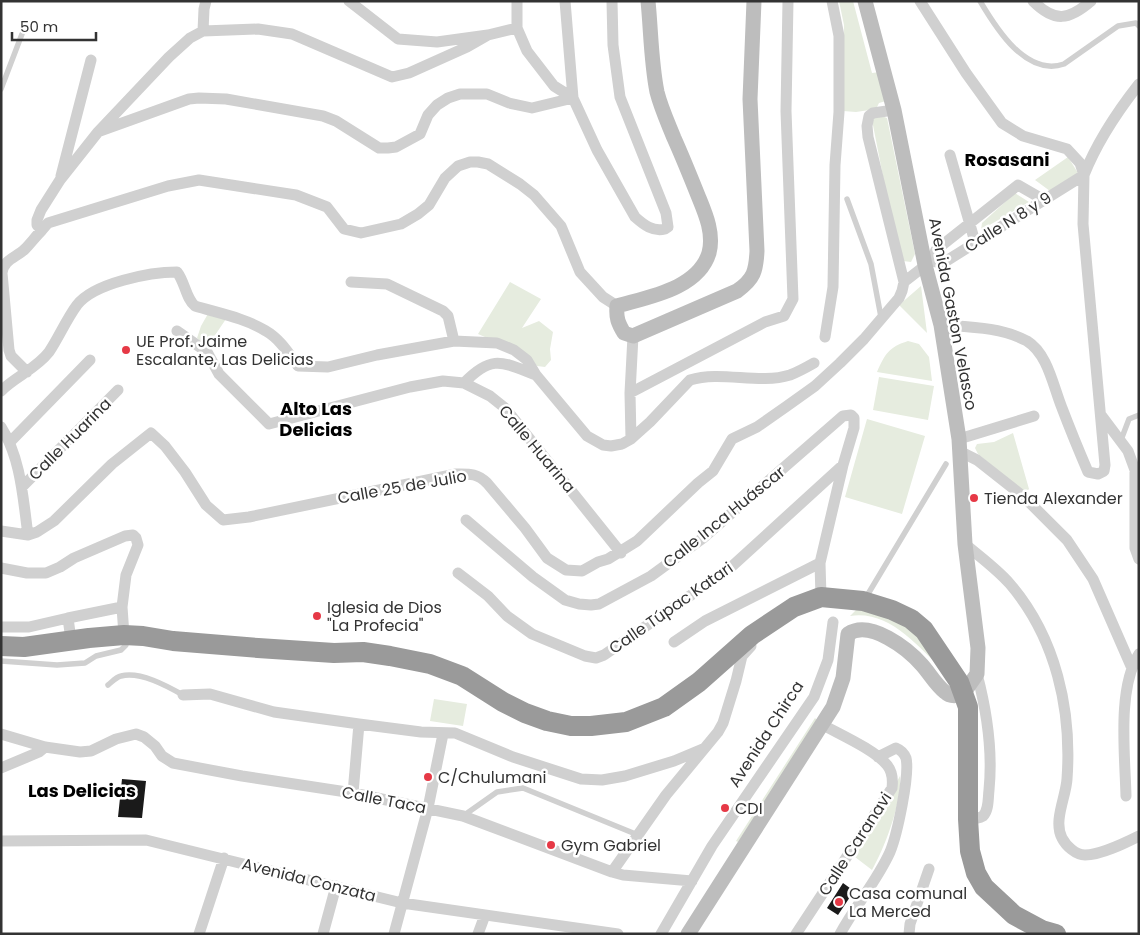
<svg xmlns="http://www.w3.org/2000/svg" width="1140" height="935" font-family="Poppins,sans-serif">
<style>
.green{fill:#e6ecdf}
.building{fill:#1a1a1a}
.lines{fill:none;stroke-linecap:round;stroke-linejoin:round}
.lane{stroke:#d0d0d0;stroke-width:5.5}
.street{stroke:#d0d0d0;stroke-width:11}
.secondary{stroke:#bdbdbd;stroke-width:15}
.highway{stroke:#9a9a9a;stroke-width:20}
.poi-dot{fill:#e63946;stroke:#fff;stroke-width:2}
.labels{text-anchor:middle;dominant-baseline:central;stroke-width:5;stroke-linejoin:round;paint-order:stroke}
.street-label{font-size:16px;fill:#333;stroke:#fff}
.poi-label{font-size:16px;fill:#333;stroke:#fff;text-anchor:start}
.neighbourhood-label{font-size:18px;font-weight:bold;fill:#000;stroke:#fff}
</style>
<rect width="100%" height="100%" fill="#fff"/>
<path class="green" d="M839 1H853L872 73 880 72 886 101 879 103 876 109 856 112 843 111 844 25Z
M879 115 887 118 915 254 911 262 903 261 898 253 872 120Z
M1068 157 1078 173 1050 191 1035 180Z
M1015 193 1029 202 981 230 982 223Z
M510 282 541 299 522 328 539 321 553 332 550 349 551 360 545 367 537 366 529 356 478 334Z
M921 286 927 333 899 305Z
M209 312 226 319 207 347 197 338 201 326Z
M908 341 919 344 929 357 932 381 877 372C885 354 889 347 908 341Z
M879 377 934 386 928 420 873 410Z
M867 419 925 436 902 514 845 497Z
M1013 433 1029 489 1025 493 978 454 975 448 977 444 994 442Z
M857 609C873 612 896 618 909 628 923 640 933 657 944 671 917 646 890 610 850 616Z
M434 699 467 704 463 726 430 721Z
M815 718 818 721 738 842 736 841Z
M900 776C902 802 885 847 872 870L855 857Z"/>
<path class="building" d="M122 779 146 781 142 818 118 817Z
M843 883 854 891 838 915 827 908Z"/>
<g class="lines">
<path class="lane" d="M980 1C996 28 1026 77 1064 64L1118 26 1136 23 1139 26
M1 89 22 34
M847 199 871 264 881 317
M1121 440 1129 419 1139 415
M865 599 946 464
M1 661 57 665 85 663 96 656 121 650 126 645 125 638
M108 685C112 682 116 677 121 676 140 671 167 686 183 695
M463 816 497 792 523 788 638 835"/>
<path class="street" d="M349 1 398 39 437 42 488 35 517 28
M517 1V28L527 51 554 86 573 98
M565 1 573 98 597 150 635 217C644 225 653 232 665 229L668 227 666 213 620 97 613 45 612 1
M920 1 966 73 1002 123 1023 136 1067 149 1080 163 1084 175 1083 224 1105 465 1104 471 1098 474 1088 472C1079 451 1070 429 1062 408 1053 386 1048 354 1027 341 1001 327 969 327 941 325
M1033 1C1055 23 1069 20 1091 1
M203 31 204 9 206 1
M488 35 467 47 409 73 392 77 292 34 258 29 203 31 190 38 169 57 98 132 60 180 41 210 37 220V225L42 230 48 223 168 186 199 180 296 195 327 207 344 229 361 233 401 224 418 214 429 205 445 178 458 166 470 162H478L488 164 520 184 534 195 561 226 580 272 603 297 617 306
M894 110 873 113 869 116 867 126 868 137 904 282
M100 131 189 99 199 98 226 99 323 116 336 121 379 148H388L396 147 420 134 428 115 437 105 448 98 460 94H487L509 103 532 108 573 98
M950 155 975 242
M61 176 91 60
M931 261 943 263 1084 175C1097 142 1117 112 1139 84
M351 282 387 284 443 311 448 316 454 341
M177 331 207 352 219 374 269 424 410 387 443 381 464 383 490 396 505 408 621 553
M825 337 833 287 835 165 839 112V36L832 1
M27 372 11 356 9 350 2 273C4 259 16 258 25 249 31 243 36 236 42 230
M464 383C492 354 502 362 536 375
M1 391C16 376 36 369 49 352 59 337 66 320 77 305 94 283 150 272 177 272 185 282 186 299 195 306 218 313 245 318 266 331 280 339 289 354 298 366L328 367 377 355 454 341 497 343 514 350 527 360 536 375 587 436 603 445 611 446 622 444 631 439 650 422 690 380C722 370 758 385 790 375 798 372 807 367 814 363
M630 393 765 322 784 316 793 299 786 111 788 1
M1101 415 1128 451 1135 470V548L1139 559
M1 427C21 458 23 499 28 535
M631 439 630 393 633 336
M959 439 1034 416
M10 442 90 360
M961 452 977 460 1024 497 1067 540 1093 579 1131 666
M22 487 118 390
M466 520 533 577 565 600 579 604 591 605 599 604 651 576 703 538 843 416 851 415 854 418V428L843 465 820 563 821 597
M1 531 28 535 37 532 54 521 112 464 151 433 165 446 185 472 206 505 223 520 249 517 456 474C469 474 477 473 487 483L525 528 547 558 566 570 582 571 598 562 608 559 637 541 698 483 713 471 732 439 757 427 787 406 815 386 840 363 864 339 899 298 902 291 904 282 931 261 936 250 1018 185 1044 200
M965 544C980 557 997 569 1010 584 1056 638 1072 710 1067 779 1066 797 1053 821 1062 838 1066 846 1076 855 1085 855 1101 855 1125 843 1139 836
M1 568 27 573H46L60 567 74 558 125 536 133 535 136 538 138 545 126 575 122 607 124 635
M458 573 488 596 507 616 532 634 585 656 596 658 604 655 729 569 843 465
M68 618 122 607
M1 627H29L68 618 71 640
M674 642 705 621 820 563
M183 695 210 694 274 712 359 724 421 732 455 733 513 757 581 779 602 780 625 776 674 761 705 748
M1 734 45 747 80 752 91 751 116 739 136 734 144 737 155 746 162 756 173 763 242 776 353 793 463 816 612 872 623 875 692 881
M1 768 39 752 45 747
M353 793 359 724
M1126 796C1125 755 1117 688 1139 654
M968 819C973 819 978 819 983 816 989 810 988 798 989 790 993 750 987 712 977 674
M1 841 146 840 402 903 618 934
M612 872 666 795 718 732 723 723 736 681 742 656 751 646
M199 934 224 858
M323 934 336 886
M394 934 428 808 443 734
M478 934 485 915
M661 934 712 846 814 697 828 660 833 622
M796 934 892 788C893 780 892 771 887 765 875 750 841 735 823 725
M840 934C855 906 877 881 890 852 897 835 910 775 906 758 904 753 901 750 896 748L878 757
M909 934 910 924 929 869"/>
<path class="secondary" d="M648 1C651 31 651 62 657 92 661 108 668 123 674 138 683 158 691 178 699 198 706 215 714 234 709 253 698 289 648 297 617 306 616 318 618 323 624 333L633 336 737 291C754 279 756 271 757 251L750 99 754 1
M688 934 833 707 843 678 848 634C870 619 908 649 922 665 930 674 936 685 945 692 950 697 957 696 963 694L977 674 978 648 965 544 959 439 941 325 925 265 894 110 865 1"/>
<path class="highway" d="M1 646 24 647 89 638 124 635 143 636 173 641 258 648 334 653 363 652 390 656 430 664 462 676 503 702 525 713 547 721 571 726H591L626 722 664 707 699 682 752 635 794 607 821 597 863 601 892 610 911 619 924 630 959 682 968 707V819L970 851 976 873 984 887 1014 915 1042 930 1056 934"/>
</g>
<g class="poi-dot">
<circle cx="126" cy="350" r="5"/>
<circle cx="974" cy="498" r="5"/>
<circle cx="317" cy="616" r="5"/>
<circle cx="428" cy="777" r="5"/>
<circle cx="725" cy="808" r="5"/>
<circle cx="551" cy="845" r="5"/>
<circle cx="839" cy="902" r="5"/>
</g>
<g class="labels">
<g class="street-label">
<text transform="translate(1008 222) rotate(-32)">Calle N 8 y 9</text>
<text transform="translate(953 314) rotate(79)">Avenida Gaston Velasco</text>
<text transform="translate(70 439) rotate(-45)">Calle Huarina</text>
<text transform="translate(537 449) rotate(50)">Calle Huarina</text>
<text transform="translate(402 487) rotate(-10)">Calle 25 de Julio</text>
<text transform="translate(724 517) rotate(-39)">Calle Inca Huáscar</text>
<text transform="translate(671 608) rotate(-35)">Calle Túpac Katari</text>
<text transform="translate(766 734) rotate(-57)">Avenida Chirca</text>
<text transform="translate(384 800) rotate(11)">Calle Taca</text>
<text transform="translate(855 844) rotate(-57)">Calle Caranavi</text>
<text transform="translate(309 880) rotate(14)">Avenida Conzata</text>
</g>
<g class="poi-label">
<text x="136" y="341">UE Prof. Jaime<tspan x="136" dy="18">Escalante, Las Delicias</tspan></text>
<text x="984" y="498">Tienda Alexander</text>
<text x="327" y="607">Iglesia de Dios<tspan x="327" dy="18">"La Profecia"</tspan></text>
<text x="438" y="777">C/Chulumani</text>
<text x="735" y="808">CDI</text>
<text x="561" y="845">Gym Gabriel</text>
<text x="849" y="893">Casa comunal<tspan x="849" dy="18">La Merced</tspan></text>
</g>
<g class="neighbourhood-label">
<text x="1007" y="159">Rosasani</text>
<text x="316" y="408">Alto Las<tspan x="316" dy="21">Delicias</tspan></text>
<text x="82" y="790">Las Delicias</text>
</g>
</g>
<rect width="1140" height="935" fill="none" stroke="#333333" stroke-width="5"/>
<path d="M12 32v8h84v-8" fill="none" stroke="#333333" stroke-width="2.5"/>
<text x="20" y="32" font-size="15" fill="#333333" stroke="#ffffff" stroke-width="4" paint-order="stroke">50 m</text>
</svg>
